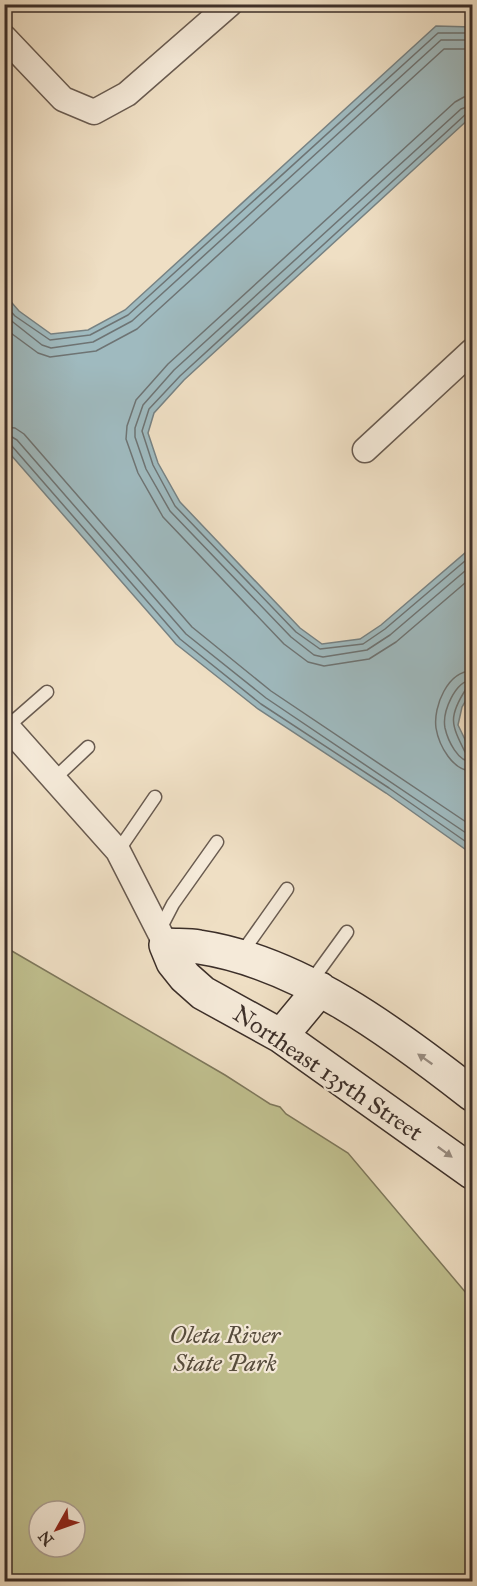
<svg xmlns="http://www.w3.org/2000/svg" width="477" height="1586" font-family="'IM FELL Great Primer',serif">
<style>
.green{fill:#c0c08f;stroke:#7e785c;stroke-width:1.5;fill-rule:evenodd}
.water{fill:#9fbabf;stroke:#778283;stroke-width:1.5}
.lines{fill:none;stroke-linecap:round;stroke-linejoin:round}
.shore{stroke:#6e7474;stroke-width:1.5}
.lane-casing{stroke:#695b50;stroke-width:15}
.street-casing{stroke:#695b50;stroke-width:27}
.secondary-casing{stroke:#3c2f29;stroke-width:36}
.lane{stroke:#f5ead9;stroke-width:12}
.street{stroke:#f5ead9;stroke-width:24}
.secondary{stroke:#f5ead9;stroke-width:33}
.oneway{fill:#988c81}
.labels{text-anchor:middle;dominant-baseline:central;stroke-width:4.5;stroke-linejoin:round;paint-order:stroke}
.street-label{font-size:24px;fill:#3c2f29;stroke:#f5ead9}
.park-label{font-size:24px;font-style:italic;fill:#564c3d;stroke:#f5ead9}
</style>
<rect width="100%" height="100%" fill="#efdfc4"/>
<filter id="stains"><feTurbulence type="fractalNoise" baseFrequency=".00333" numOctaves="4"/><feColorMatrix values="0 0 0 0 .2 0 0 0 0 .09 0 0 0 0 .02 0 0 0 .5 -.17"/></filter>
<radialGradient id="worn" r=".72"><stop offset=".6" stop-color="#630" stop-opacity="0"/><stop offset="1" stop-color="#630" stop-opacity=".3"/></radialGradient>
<path class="green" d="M5 947 225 1075 270 1104 280 1107 286 1114 348 1153 472 1300V1581H5ZM39 1511H75V1547H39Z"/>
<path class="water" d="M436 26 472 27V116L184 380 154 413 148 433 158 463 180 502 300 628 322 644 360 639 381 625 472 547V690L462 707 458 725 472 754V854L386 793 258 709 176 644 4 447 5 295 19 311 51 334 88 330 125 310Z"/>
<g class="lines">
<path class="shore" d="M472 96 464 97 455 102 168 364 136 400 127 426 126 439 138 473 163 517 284 644 308 662 324 666 369 659 396 642 472 577
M472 105 461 109 174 370 143 405 135 428V437L146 469 170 511 291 637 314 655 323 657 367 650 390 635 472 565
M472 112 466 114 180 376 149 409 142 431 153 465 175 506 296 632 320 649 363 644 385 629 472 555
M4 304 15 316 50 340 90 335 128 315 438 33H472
M4 315 42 345 51 348 93 342 132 321 441 40H472
M4 328 38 353 50 357 96 351 137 329 444 49H472
M4 427 15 428 24 434 192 627 271 691 472 826
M4 436 12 437 17 440 186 634 266 698 472 837
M4 443 11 445 180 639 261 704 389 788 472 846
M472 671C448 671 433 706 436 728 439 746 453 771 472 771
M472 680C455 681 442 712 445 728 448 741 458 762 472 762
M472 687 466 689C448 717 451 724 465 752L472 755"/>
<defs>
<path id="lane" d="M7 727 47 692
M54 779 88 747
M118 851 155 797
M159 931 173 904 217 842
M241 954 287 889
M310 983 347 932"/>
<path id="street" d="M4 37 63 99 94 112 127 94 230 4
M365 450 472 351
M4 723 118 851 166 945"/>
<path id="secondary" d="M281 1036 320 989
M472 1094C394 1033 299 962 199 947 188 945 177 946 166 945L173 962 185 977 203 993 281 1036 472 1172"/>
</defs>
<use href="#lane" class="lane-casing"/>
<use href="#street" class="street-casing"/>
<use href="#secondary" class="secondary-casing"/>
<use href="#lane" class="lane"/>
<use href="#street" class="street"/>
<use href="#secondary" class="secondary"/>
</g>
<defs><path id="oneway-solid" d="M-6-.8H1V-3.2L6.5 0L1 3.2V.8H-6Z" transform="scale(1.5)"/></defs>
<g class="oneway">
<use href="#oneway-solid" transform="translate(425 1059) rotate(-145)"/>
<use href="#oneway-solid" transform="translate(445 1152) rotate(36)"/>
</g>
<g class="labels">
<g class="street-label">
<text transform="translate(328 1073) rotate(34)">Northeast 135th Street</text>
</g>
<g class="park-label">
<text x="225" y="1335">Oleta River<tspan x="225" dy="28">State Park</tspan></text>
</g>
</g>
<rect width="477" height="1586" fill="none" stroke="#efdfc4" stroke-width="24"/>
<rect x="6" y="6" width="465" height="1574" fill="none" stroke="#3c2f29" stroke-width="3"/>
<rect x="12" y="12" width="453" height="1562" fill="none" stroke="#3c2f29" stroke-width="1.5"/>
<g transform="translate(57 1529) rotate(230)"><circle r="28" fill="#f5ead9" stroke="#ab9f93" stroke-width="1.5"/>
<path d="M0-4.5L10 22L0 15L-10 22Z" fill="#8f2418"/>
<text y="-9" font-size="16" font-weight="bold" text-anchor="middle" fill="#3c2f29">N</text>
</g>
<rect width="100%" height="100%" filter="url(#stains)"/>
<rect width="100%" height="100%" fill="url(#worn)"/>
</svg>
